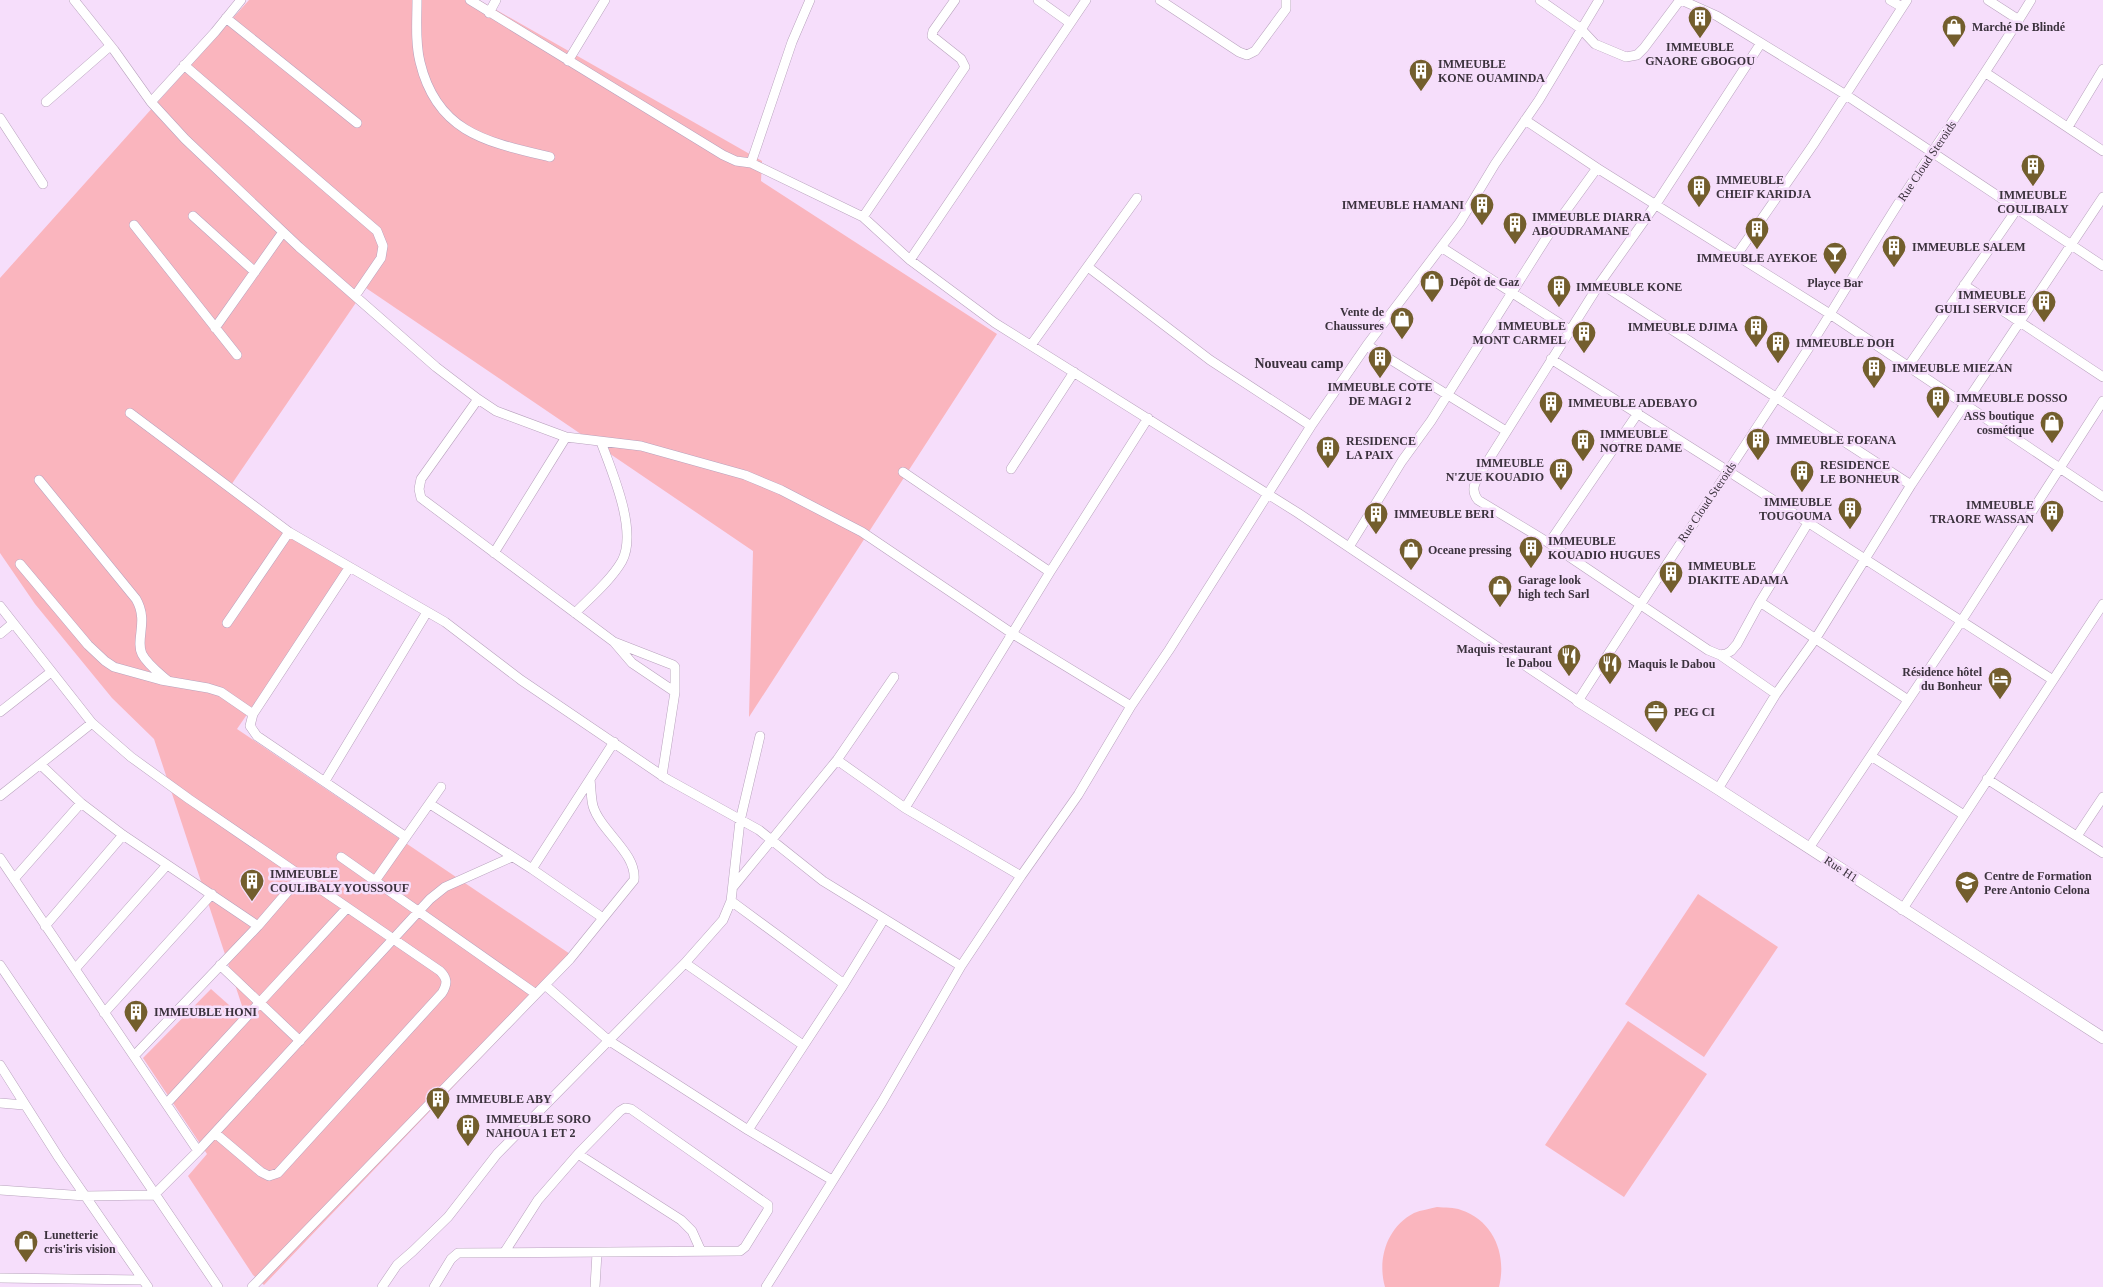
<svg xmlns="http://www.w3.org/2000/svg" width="2103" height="1287" font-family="Georgia,serif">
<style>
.green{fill:#fab5be}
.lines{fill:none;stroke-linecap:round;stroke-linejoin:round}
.street-casing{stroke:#b8a2bd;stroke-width:10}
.secondary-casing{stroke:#b8a2bd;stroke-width:12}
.street{stroke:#fff;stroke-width:9}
.secondary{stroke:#fff;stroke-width:11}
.labels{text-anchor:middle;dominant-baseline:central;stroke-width:5;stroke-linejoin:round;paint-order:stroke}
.poi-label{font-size:12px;font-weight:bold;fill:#3b323d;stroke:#f6defb;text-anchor:start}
.street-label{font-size:12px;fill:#3b323d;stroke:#f6defb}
.neighbourhood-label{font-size:14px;font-weight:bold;fill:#3b323d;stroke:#f6defb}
</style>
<rect width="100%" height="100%" fill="#f6defb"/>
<path class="green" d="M249 0H479L762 161 761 181 997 334 749 717 753 551 366 288 229 488 347 568 237 729 576 958 264 1285 253 1275 188 1176 207 1154 143 1058 211 989 247 1021 154 739 112 698 35 604 0 553V278Z
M1698 894 1778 947 1704 1057 1625 1004Z
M1628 1021 1707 1074 1624 1197 1545 1145Z
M1437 1207C1445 1208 1454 1207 1461 1210 1494 1221 1507 1255 1499 1287H1385C1377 1259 1387 1227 1414 1213 1421 1210 1430 1209 1437 1207Z"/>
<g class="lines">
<defs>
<path id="street" d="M74 0 114 50 151 102 185 139 299 247 436 367 478 399 496 411 566 437 641 446 745 475 781 490 862 532 1013 634 1131 706
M417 0C417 20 415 42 420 62 437 133 487 142 550 157
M470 0 723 155 736 161 751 163 863 217 910 260 995 323 1298 513 1578 701C1654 582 1733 465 1810 346 1840 299 1868 251 1898 204 1942 136 1989 69 2031 0
M1038 0 1070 23
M1160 0 1239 52 1247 55 1255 51 1286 9V0
M1540 0 1580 28 1595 44 1626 57 1637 55 1644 48 1680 0
M1681 0 1717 16 1846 95 2103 266
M1890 0 1902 7
M1988 0 2019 20
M489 13 496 0
M226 18 357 123
M1761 43 1656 204 1600 283 1481 472C1475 482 1470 490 1478 500L1549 543 1708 650 1720 655 1726 654 1731 651 1737 644 1760 602 1808 523
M568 61 605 0
M184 65 377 231 383 246 381 258 355 296
M1986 73 2103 151
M46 102 110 46
M151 102 215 32 241 0
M0 118 43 184
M1525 120 1597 168 1830 314 2103 497
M2068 127 2103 69
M751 163 792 42 810 0
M193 216 255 272
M863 217 965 67 961 59 932 36 933 31 955 0
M134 225 237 355
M1441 247 1570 330
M1736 256 1813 145 1907 0
M910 260 1086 0
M1088 267 1210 360 1311 426
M1600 283 1911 485
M1964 285 2103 377
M215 328 283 232
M1031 345 1137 198
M1551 359 1728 471 2053 680
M1907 368 2017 209
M478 399 421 479 419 489 421 498 614 642 673 665 675 667V692L662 776
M130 413 289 532 445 622 521 680 667 779 759 830 823 881 961 966
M1506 431 1367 345 1460 222 1495 164 1539 100 1599 0
M1011 469 1074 372
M903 472 1050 572
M39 480 136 599C149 621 135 640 142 654 147 664 159 673 167 680
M1549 543 1638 413
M1349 547 1402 461 1431 421 1547 237 1597 168
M494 553 566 437
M20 564 88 645 105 661 114 667 161 680 208 688 221 692 253 714
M349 568 253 714 250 726 257 736 406 837
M1760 602 1908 700
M0 606 92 723 131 757 189 799 440 971C447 978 448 983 442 993L278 1173 269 1176 261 1172 215 1133
M575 613C591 597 611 580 622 561 638 531 612 472 601 442
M227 623 289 532
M0 634 12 624
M614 642 632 663 675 692
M1720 655 1776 694
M0 712 51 672
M1871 756 1964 815
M837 760 905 808 1021 876
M41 765 81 803 123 835 258 926
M1987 779 2103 853
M325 781 427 612
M1718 789 1776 694 1816 638 1911 485 2103 197
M0 796 92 723
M430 804 532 869 603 918
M905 808 1050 572 1148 418
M2077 836 2103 797
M1809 848 1962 620 2103 401
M341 857 536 994
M0 858 198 1151
M532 869 614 742
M14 879 81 803
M375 881 441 787
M733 887 837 760 894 677
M731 901 844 984
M1902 910 2103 604
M45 926 123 835
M685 963 803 1045
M0 965 218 1287
M220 965 300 1041
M75 969 167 865
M545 985 608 1040 748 1130 832 1180
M104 1013 212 894
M134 1056 258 926 301 876
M0 1065 59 1158 148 1287
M0 1103 24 1105
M167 1103 347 908
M748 1130 844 984 884 919
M578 1154 681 1220 692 1231 701 1251
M0 1190 85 1196 154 1195 198 1151 430 899 445 887 512 857
M0 1278 142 1280
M252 1287 570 959 634 880C637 853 601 832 593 806 591 798 591 788 590 779
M382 1287 397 1265 413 1251 448 1217 497 1154 685 963 723 920 731 901 740 821 760 736
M434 1287 451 1259 458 1253 740 1251 745 1247 768 1210V1205L631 1109 625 1108 620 1111 578 1154 538 1200 504 1253
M595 1287 597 1253
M766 1287 882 1102 961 966 1021 876 1078 795 1131 706 1169 650 1311 426 1367 345"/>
<path id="secondary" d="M1578 701 1718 789 2103 1038"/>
</defs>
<use href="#street" class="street-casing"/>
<use href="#secondary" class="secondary-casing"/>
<use href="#street" class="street"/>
<use href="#secondary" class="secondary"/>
</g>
<defs>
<symbol id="building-pin" viewBox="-11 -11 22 30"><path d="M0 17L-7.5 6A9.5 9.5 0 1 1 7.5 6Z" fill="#735e2d" stroke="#f6defb"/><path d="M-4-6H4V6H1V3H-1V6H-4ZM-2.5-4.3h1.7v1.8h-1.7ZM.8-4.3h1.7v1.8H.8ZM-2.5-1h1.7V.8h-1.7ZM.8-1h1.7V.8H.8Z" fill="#fff"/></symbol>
<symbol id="shop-pin" viewBox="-11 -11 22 30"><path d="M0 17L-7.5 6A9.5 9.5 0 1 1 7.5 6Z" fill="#735e2d" stroke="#f6defb"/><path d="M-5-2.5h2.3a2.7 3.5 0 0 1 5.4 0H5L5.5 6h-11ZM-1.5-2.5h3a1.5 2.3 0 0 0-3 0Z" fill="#fff"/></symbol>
<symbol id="bar-pin" viewBox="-11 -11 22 30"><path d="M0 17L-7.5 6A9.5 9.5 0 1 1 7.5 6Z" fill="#735e2d" stroke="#f6defb"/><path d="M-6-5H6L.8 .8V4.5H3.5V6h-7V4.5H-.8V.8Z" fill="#fff"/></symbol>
<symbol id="restaurant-pin" viewBox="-11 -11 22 30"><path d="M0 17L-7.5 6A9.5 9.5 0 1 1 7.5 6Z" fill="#735e2d" stroke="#f6defb"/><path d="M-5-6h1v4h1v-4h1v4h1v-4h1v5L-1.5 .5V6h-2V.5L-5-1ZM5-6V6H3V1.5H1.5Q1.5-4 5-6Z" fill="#fff"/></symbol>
<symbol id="hotel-pin" viewBox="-11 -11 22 30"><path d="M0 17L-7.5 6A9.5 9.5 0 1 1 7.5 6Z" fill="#735e2d" stroke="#f6defb"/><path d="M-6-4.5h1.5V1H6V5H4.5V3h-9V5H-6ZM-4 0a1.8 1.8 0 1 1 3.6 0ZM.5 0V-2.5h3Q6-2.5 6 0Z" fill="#fff"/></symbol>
<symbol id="office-pin" viewBox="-11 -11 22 30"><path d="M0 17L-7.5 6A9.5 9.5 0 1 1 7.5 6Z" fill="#735e2d" stroke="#f6defb"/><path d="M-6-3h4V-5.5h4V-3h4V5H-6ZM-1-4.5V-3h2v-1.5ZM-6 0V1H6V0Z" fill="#fff"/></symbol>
<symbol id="school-pin" viewBox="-11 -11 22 30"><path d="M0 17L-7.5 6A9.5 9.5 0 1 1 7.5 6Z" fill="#735e2d" stroke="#f6defb"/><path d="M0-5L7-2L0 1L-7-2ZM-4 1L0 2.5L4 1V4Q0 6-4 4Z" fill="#fff"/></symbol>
</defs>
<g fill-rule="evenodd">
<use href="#building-pin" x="1686" y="4" width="28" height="38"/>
<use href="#shop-pin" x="1940" y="13" width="28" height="38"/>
<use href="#building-pin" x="1407" y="57" width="28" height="38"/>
<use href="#building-pin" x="2019" y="152" width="28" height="38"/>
<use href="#building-pin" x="1685" y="173" width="28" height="38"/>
<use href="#building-pin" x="1468" y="191" width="28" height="38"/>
<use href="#building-pin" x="1501" y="210" width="28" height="38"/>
<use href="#building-pin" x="1743" y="215" width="28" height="38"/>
<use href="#building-pin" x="1880" y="233" width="28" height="38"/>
<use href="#bar-pin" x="1821" y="240" width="28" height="38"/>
<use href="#shop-pin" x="1418" y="268" width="28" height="38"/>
<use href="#building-pin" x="1545" y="273" width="28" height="38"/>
<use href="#building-pin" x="2030" y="288" width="28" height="38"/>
<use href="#shop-pin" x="1388" y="305" width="28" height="38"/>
<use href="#building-pin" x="1742" y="313" width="28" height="38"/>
<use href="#building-pin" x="1570" y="319" width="28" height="38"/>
<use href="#building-pin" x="1764" y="329" width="28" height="38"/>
<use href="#building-pin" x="1366" y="344" width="28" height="38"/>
<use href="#building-pin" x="1860" y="354" width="28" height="38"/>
<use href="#building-pin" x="1924" y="384" width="28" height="38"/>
<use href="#building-pin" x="1537" y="389" width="28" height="38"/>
<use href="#shop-pin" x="2038" y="409" width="28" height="38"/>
<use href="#building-pin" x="1744" y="426" width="28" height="38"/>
<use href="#building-pin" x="1569" y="427" width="28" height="38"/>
<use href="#building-pin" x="1314" y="434" width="28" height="38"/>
<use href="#building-pin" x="1547" y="456" width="28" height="38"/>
<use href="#building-pin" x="1788" y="458" width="28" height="38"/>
<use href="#building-pin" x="1836" y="495" width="28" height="38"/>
<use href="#building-pin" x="2038" y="498" width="28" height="38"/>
<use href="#building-pin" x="1362" y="500" width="28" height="38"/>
<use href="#building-pin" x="1517" y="534" width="28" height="38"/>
<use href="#shop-pin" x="1397" y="536" width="28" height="38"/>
<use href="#building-pin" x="1657" y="559" width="28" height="38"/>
<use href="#shop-pin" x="1486" y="573" width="28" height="38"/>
<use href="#restaurant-pin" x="1555" y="642" width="28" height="38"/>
<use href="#restaurant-pin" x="1596" y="650" width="28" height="38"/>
<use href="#hotel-pin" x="1986" y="665" width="28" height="38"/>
<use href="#office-pin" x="1642" y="698" width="28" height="38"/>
<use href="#building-pin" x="238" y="867" width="28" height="38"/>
<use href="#school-pin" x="1953" y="869" width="28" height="38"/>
<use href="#building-pin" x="122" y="998" width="28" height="38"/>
<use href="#building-pin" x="424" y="1085" width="28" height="38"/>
<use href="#building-pin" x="454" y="1112" width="28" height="38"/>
<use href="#shop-pin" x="12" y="1228" width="28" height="38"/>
</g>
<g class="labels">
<g class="poi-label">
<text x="1972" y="27">Marché De Blindé</text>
<text x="1700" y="47" text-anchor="middle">IMMEUBLE<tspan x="1700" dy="14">GNAORE GBOGOU</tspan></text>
<text x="1438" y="64">IMMEUBLE<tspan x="1438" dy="14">KONE OUAMINDA</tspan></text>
<text x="1716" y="180">IMMEUBLE<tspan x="1716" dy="14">CHEIF KARIDJA</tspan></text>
<text x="2033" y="195" text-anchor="middle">IMMEUBLE<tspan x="2033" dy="14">COULIBALY</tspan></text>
<text x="1464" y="205" text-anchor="end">IMMEUBLE HAMANI</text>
<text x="1532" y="217">IMMEUBLE DIARRA<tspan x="1532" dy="14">ABOUDRAMANE</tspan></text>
<text x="1912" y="247">IMMEUBLE SALEM</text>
<text x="1757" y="258" text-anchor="middle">IMMEUBLE AYEKOE</text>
<text x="1450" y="282">Dépôt de Gaz</text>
<text x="1835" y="283" text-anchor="middle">Playce Bar</text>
<text x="1576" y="287">IMMEUBLE KONE</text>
<text x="2026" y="295" text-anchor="end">IMMEUBLE<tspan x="2026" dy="14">GUILI SERVICE</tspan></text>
<text x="1384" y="312" text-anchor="end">Vente de<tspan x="1384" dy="14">Chaussures</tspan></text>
<text x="1566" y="326" text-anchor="end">IMMEUBLE<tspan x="1566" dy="14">MONT CARMEL</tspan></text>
<text x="1738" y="327" text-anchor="end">IMMEUBLE DJIMA</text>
<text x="1796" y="343">IMMEUBLE DOH</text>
<text x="1892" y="368">IMMEUBLE MIEZAN</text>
<text x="1380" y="387" text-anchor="middle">IMMEUBLE COTE<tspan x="1380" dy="14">DE MAGI 2</tspan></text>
<text x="1956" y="398">IMMEUBLE DOSSO</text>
<text x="1568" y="403">IMMEUBLE ADEBAYO</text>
<text x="2034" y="416" text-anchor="end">ASS boutique<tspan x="2034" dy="14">cosmétique</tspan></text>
<text x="1600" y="434">IMMEUBLE<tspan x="1600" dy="14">NOTRE DAME</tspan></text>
<text x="1776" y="440">IMMEUBLE FOFANA</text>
<text x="1346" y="441">RESIDENCE<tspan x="1346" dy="14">LA PAIX</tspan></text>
<text x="1544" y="463" text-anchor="end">IMMEUBLE<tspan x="1544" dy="14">N'ZUE KOUADIO</tspan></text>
<text x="1820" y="465">RESIDENCE<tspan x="1820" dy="14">LE BONHEUR</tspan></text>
<text x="1832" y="502" text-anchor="end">IMMEUBLE<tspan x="1832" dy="14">TOUGOUMA</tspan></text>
<text x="2034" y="505" text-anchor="end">IMMEUBLE<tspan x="2034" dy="14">TRAORE WASSAN</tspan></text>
<text x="1394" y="514">IMMEUBLE BERI</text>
<text x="1548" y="541">IMMEUBLE<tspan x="1548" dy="14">KOUADIO HUGUES</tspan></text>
<text x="1428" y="550">Oceane pressing</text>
<text x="1688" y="566">IMMEUBLE<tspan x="1688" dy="14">DIAKITE ADAMA</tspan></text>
<text x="1518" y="580">Garage look<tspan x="1518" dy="14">high tech Sarl</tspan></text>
<text x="1552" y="649" text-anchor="end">Maquis restaurant<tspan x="1552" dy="14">le Dabou</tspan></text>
<text x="1628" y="664">Maquis le Dabou</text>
<text x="1982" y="672" text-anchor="end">Résidence hôtel<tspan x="1982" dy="14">du Bonheur</tspan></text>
<text x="1674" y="712">PEG CI</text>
<text x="270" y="874">IMMEUBLE<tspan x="270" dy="14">COULIBALY YOUSSOUF</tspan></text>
<text x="1984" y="876">Centre de Formation<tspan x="1984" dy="14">Pere Antonio Celona</tspan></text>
<text x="154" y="1012">IMMEUBLE HONI</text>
<text x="456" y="1099">IMMEUBLE ABY</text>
<text x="486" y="1119">IMMEUBLE SORO<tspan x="486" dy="14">NAHOUA 1 ET 2</tspan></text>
<text x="44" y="1235">Lunetterie<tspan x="44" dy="14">cris'iris vision</tspan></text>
</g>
<g class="street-label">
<text transform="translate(1927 161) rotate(-56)">Rue Cloud Steroids</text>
<text transform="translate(1707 502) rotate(-56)">Rue Cloud Steroids</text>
<text transform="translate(1841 869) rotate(33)">Rue H1</text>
</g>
<g class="neighbourhood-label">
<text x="1299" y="363">Nouveau camp</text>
</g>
</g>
</svg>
